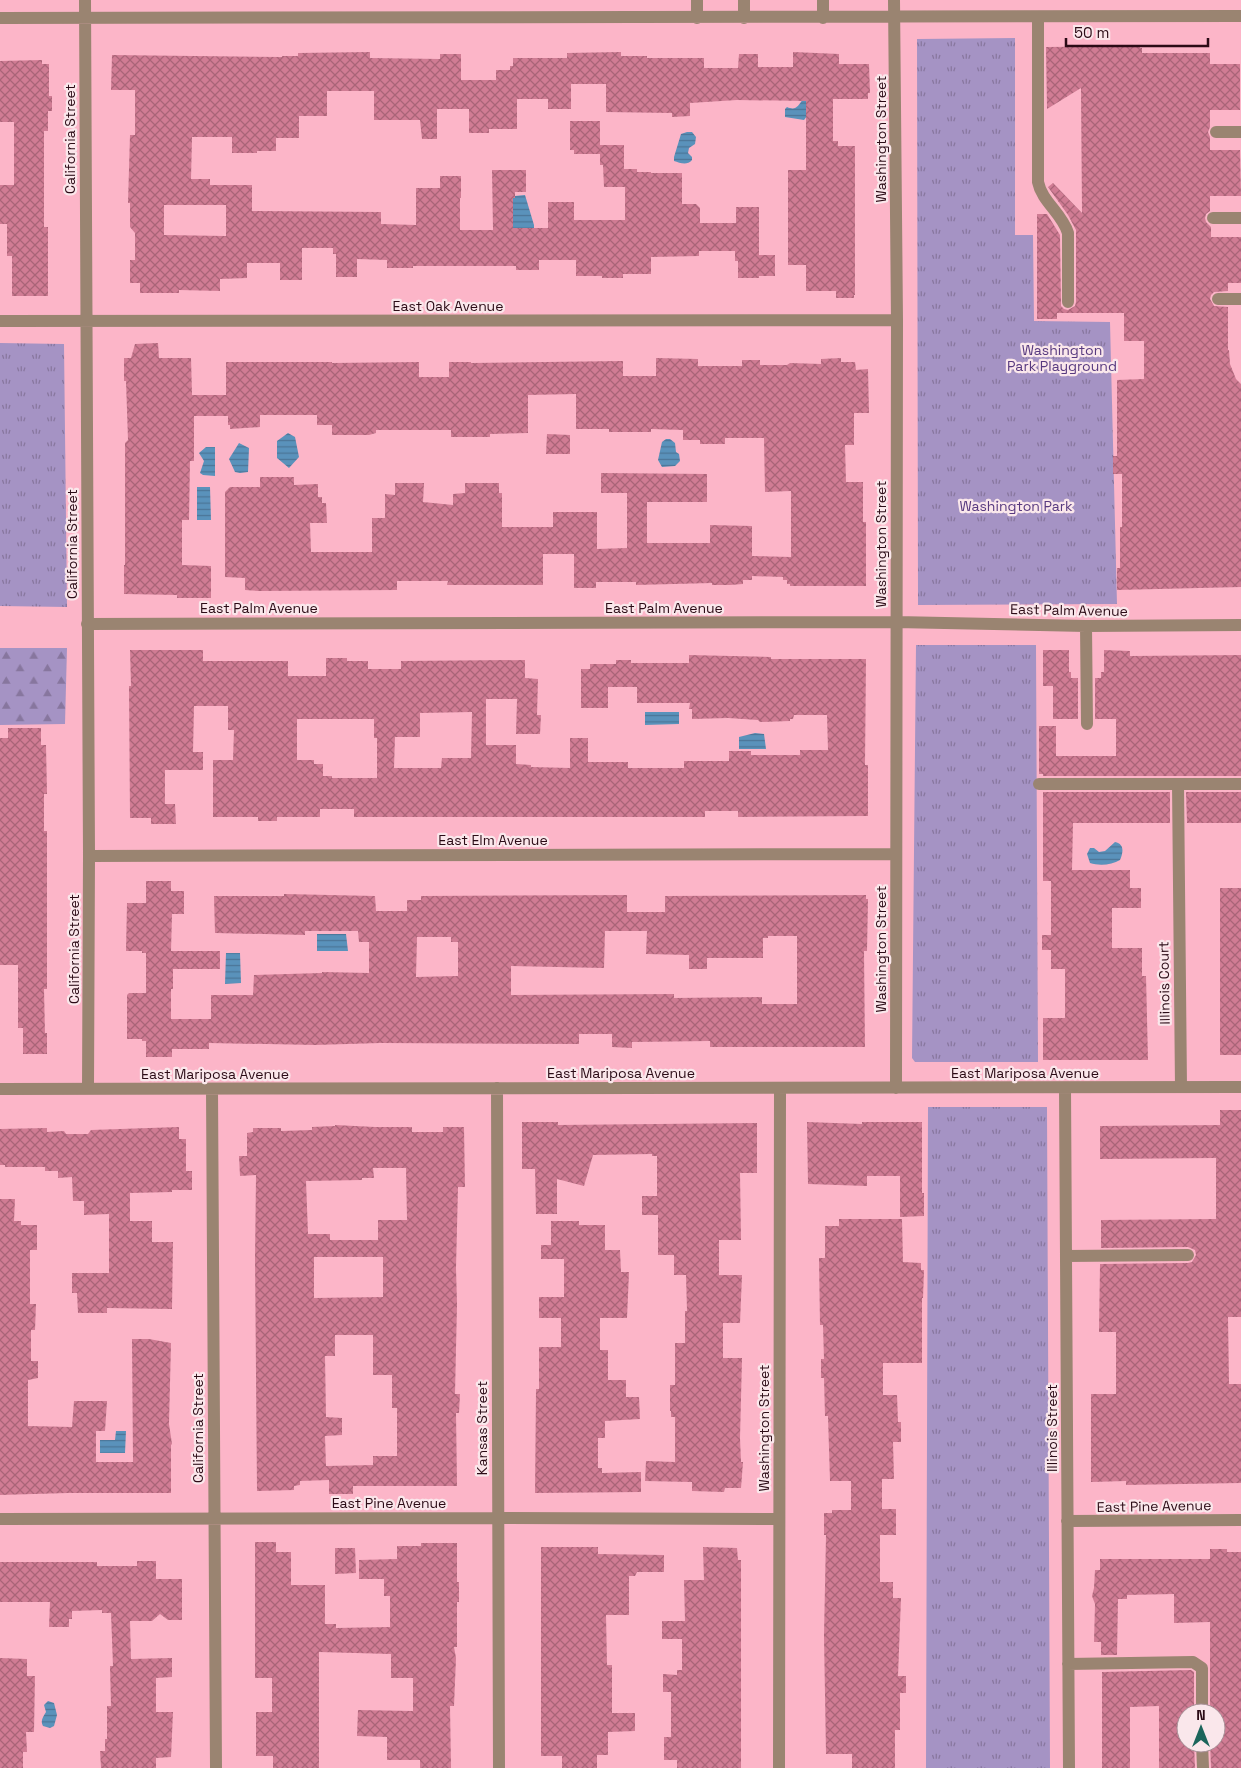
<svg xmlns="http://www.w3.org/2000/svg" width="1241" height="1768" font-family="'Space Grotesk',sans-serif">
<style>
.forest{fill:url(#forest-firs)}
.park{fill:url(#park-tufts)}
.water{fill:url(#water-rules)}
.building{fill:url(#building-cross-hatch);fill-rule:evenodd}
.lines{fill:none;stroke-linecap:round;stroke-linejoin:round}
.minor{stroke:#9a8471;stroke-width:12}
.labels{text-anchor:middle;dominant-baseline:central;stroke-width:4.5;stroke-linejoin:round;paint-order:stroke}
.street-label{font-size:14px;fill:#2b0b16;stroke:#fae7eb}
.park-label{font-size:14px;fill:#57397f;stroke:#fae7eb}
</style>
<defs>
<pattern id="forest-firs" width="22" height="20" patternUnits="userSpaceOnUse" patternTransform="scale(1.25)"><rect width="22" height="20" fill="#a593c4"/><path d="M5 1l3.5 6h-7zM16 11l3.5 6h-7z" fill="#87769e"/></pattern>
<pattern id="park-tufts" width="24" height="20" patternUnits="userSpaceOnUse" patternTransform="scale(1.25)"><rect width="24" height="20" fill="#a593c4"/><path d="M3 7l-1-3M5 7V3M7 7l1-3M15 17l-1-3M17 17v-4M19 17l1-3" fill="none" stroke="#87769e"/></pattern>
<pattern id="water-rules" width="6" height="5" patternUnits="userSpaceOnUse" patternTransform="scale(1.25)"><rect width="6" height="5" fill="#5a92bb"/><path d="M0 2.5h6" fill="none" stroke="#4b7597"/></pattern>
<pattern id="building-cross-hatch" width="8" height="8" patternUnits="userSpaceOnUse" patternTransform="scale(1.25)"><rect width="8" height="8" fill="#d07c94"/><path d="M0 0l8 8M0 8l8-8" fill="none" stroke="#a96478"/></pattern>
</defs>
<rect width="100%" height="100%" fill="#fcb5c8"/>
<path class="forest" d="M0 648H67L65 724 0 725Z"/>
<path class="park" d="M1015 38V235H1033L1034 321 1110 322 1117 604 918 605 917 39Z
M0 343 64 344 67 607 0 606Z
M916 645H1036L1038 1062H915L912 1058Z
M928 1107H1047L1050 1768H926Z"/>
<path class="water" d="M803 99H806L807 116 804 120 785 117V109L787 107C796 111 798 106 803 99Z
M687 132H692L696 137 695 144 689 148 688 153 692 157V160C687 166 680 163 674 161V157L681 134Z
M525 195 534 225V229L524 228 502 234 507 217 513 212V198L515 196Z
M288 433 295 437 299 457 289 468 277 458V441Z
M666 439H670L675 443 676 452 679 454 680 461 675 466 662 467 658 460 662 442Z
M239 443 249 448 248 472 240 473 235 472 229 459Z
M206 447H215V476L203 475 200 473 204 461 199 453Z
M197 487H210L211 520H197Z
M645 712H679V724L645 725Z
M755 733 764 734 766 749H739V737Z
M1115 842C1125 844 1123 853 1120 860 1112 865 1099 866 1090 863L1087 854 1090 848H1094L1099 852 1105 851Z
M317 934H346L348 951H317Z
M226 953H240L241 983 225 984Z
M116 1431H126L125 1453H100V1440H115Z
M48 1701 54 1703 57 1715 54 1726 50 1728 43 1726C40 1721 43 1717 46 1712L44 1705Z"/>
<path class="building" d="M1140 46V48H1142V53H1210V64H1240V110H1210V127L1208 132 1210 137V150H1240L1241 196H1210V211L1206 214 1205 218 1206 222 1211 227V237H1241V283H1228V291L1214 292 1211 295 1210 299 1214 306 1228 307V350H1229L1230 364 1236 379 1241 384V587L1117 590V568H1120V527H1122V474H1113V456H1117V380L1144 379V341H1124V313H1057V319H1037V214H1047L1060 235 1061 306 1064 309 1068 310 1075 306 1076 302V230L1068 215 1048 187 1053 183 1082 213 1081 88 1047 109 1046 47Z
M370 52V58L440 59V54H461V80H496V70H510V66H513V58H567V53L621 52V56H647V58H704V68H738L739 54H758V67H793V52L839 54V64H869L870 93H868V99H833V141H838V146H855V295H854V298H836V291H806V265H788V170H806V101L737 100 690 103V116L672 117V113L606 112V84H571V109H548V99H517V129H489V133H469V109H437V139H422L420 120H374V91H327V116H299V138H276V151H257V153H232V137H192L191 179H210V185H252V211L381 212V224L416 225V188H440V176H461V198H460V230H493L492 170H526V192H515V198H513V228H548V202H574V220H625V187H604L603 165H600V145H624V169H637V172H651V173H682V204H696L700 208V223H736V207H759V255H775V276H759V278H738V261H735V251H699V256L651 257V274H623V278H602V276H576V260H539V270H516V266H413V268H387V260L357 259V277H336V254H333V248H302V280H280V263H247V278L220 279V291L179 290V293H140V283H130V260H135V233L130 227V203H128L130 135H135V90H111L112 55 282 57V56H298V53ZM164 205H226V236L164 235Z
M42 60V64H49V96H52V111H48V131H44V227H48V296H12V256H7V224H0V185H14V122H0V61Z
M570 121H600V154H574V150H570Z
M158 343 159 358H191L192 395H226V362H332V363L419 362V377H449V362H471V363L623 361V376H656V358L698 359V366H742V360H760V365H787L790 363 821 364V359L841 358V362H855L856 370 868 369 869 413H854V445H845L846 482H863V522H866V586H790V584H787V580H783V577L752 576V580H743V584L730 585H712V583L636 585V582H596V588H574V554H543V585H447L448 581H397V590L259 591 245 590V578L225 577V492L230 487H260V477H294V485L318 484V497H322V503H326L327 523H310L311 552H372V518H385V494L395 495V483H424L423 502 453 505V494L465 493V483H499V493H502V527H553V512H597V549L627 548V493H601V473L707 474V502H647V543H710V525L752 526V556L791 557V491L765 492 764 438H725V444H700V440H683V430L651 429V432H609V429H576V394L528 395V433L490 434V437H451V430H376V433L369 435H332V425H317V415H260V427L230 429V425H228V416H194V461H190L189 520H182V565L211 566V598H177V595L124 594V565H125V443L128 440 126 381H124V358H131L135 344Z
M547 434 570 435V454H546Z
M130 650H203V661H288V676H326V658H347V661H368V669H401V661L525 660V678L538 679 537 715H541L540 734H516L517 699H486V745H516V764L531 765V767L570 768V738H588V762H628V768H684V761H729V751H751V755H800V750H828L827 715H794L793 719H790V721L760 722 758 720 728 718 692 719V709H689L690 703H637V687H608V708H581V669H590V664H616V660H631V663H689V655L771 657V659H866L865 765H868V816L738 817V811H705V817H354V809H320V817H277V821H258V817H213V760H233L234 730H228V706H194L193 752H203V770H165V804H175L176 824H151V818H130L129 686H131ZM472 712 471 758H442L441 768H394L395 737H420V713ZM297 719H374V738H377V778H332V776H323V764H314V760H297Z
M1043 650H1069V672H1071V678H1078V719H1053V686H1043Z
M1104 650 1130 651V656L1241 655V776H1043V774H1039V726H1056V756H1116V719H1095V678H1101V672H1104Z
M8 728H41V745H46L47 794H44V831H47V989H44L45 1033H47V1054H23V1028H18V965H0V738H8Z
M1043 792H1170V823H1073L1072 870H1130V888H1141V908H1112V948H1142V976H1146L1148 1060H1043V1018H1065V969H1051V950H1042V935H1051V881H1043Z
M1186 792H1241V823H1187Z
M146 881H171V891H184V914H172L171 951H220V969H173V989H171V1019H211V995H253L254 975 322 973V972L369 973V942H359L358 931H305V935L215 933 214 896H284V894L375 896 376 911H407V900H421V896L627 895V912H665V896L866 895V899H868L867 951H864L865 1047H710V1041L632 1042V1048L612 1047V1034H579V1044L380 1043 315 1045 209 1043V1049H172V1057H146V1041H142V1039H127V995L129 993H146V953H142V951H126L127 903H146ZM605 931H647L646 954 689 955V969H707V958H763V938H768V936H797V1004H762V997L674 998V994L511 995V966L604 968ZM417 937H451V942H458V976L416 977Z
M1220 888H1241V1055H1220Z
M1220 1110H1241V1317H1228L1229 1384H1241V1483L1126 1485V1481L1091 1482V1394H1116V1332H1099L1100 1264 1188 1263 1192 1262 1196 1255 1195 1250 1188 1247 1101 1248V1220L1216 1219V1158L1100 1159V1126L1220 1125Z
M522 1122H558V1125L757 1123V1173H740L741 1240H719V1275H742L740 1323H723V1358H742L740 1438 741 1462H743L741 1488H725L724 1492 692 1491V1482L645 1481 646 1461 675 1462V1417H671V1411H670V1385H675V1343H685V1311H687L686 1275H674V1255H658V1215H642V1196H657V1156H652V1154L593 1155 584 1186 557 1179V1214H536L535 1169H522Z
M807 1122 862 1124V1122H922V1193H924V1216L900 1217V1176H867V1186L808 1184Z
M335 1125 375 1127H412V1132H443V1127H464L465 1187H458L456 1268 457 1304 455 1394H460L459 1413H456L457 1486H353V1494H329V1480L300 1481V1485L294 1486V1490L257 1491 255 1258 256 1175 240 1176 239 1156H247V1133L253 1132V1128H281V1131L312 1130V1127L335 1126ZM373 1168H406L407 1220H378V1240H330V1234H308L306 1181 362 1180V1178H374ZM314 1257H383V1297L314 1298ZM335 1335H373V1375H392V1408H397V1456H373V1465L326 1466 325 1436 342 1435V1418L326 1417 325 1356H335Z
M179 1127V1139H186V1171H192V1190H172V1192L130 1193V1221H152V1242H173L172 1309 107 1308V1313H78L77 1293H72V1273H109V1214L84 1215V1201H73L72 1177 58 1178V1171H45V1167H5V1165H0V1129L47 1128V1132L64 1131 66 1134H88L91 1130Z
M0 1199H15L14 1221H21V1225H37V1250H30V1304H36L35 1330H31V1361H38V1378L28 1380V1426L72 1427 74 1401H107L105 1431H96V1462H133L132 1339H149L171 1343 169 1424 172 1444 171 1445V1493H68L0 1495Z
M839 1219H902L903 1262 921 1263V1270H924L923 1298H922V1363H883V1395H897L898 1422H901V1442H893L894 1479H882V1509H896V1535H880V1582H893V1598H901L898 1676H906V1693H900V1730H895V1768H852V1754H826L824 1636 826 1535H824V1513H832V1510H851V1481H830L828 1416H825L824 1378H821V1359H824L823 1325H820L819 1258H825V1226H839Z
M551 1221H579V1225H605V1250H620L621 1272H629L627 1318H600V1350H608V1380H626V1397H639L640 1419 605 1421V1438H598V1468H602V1473L641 1472V1492L535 1493 536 1389H539V1347H561V1318H539V1297H564V1259H541V1245H551Z
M255 1542H276V1552H291V1585H325V1624H336V1628L390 1627V1596H384V1579H359V1560L397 1559V1546H421V1543H457V1582H459V1602H457V1647H454L456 1658 454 1706H450L451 1768H420V1760H387V1737L357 1736 358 1710 413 1711V1678H391V1654L319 1652V1768H273V1756H256V1712H272V1678H255Z
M541 1547H598V1554L664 1555V1572H637L635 1576H629V1615H606L607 1665H612V1713H635V1731L608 1732V1755H597V1768H562V1756H541Z
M703 1547 737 1548 738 1560H741V1768H677V1760H664V1737H671V1692H663V1674L677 1675V1670H682V1639H662V1621H685L684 1580H704Z
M335 1548H355L356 1573 335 1574Z
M1210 1549H1227V1552H1241V1768H1211L1210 1743H1216V1713H1210V1622L1174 1623V1594L1127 1595V1599H1118L1117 1655H1101V1642H1094L1095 1604 1092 1596 1094 1588 1095 1570H1100V1559H1210Z
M137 1561H156V1579H182V1620H168L160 1614 152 1621H130L131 1659 172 1658V1677L156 1678V1712H173L171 1757 156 1758V1768H101L100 1751H105V1739H107V1706H111L110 1666H113L111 1613H102V1610L72 1611V1619H69V1627H49L50 1602H0V1562H97V1566H137Z
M0 1658 27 1659V1676H35L34 1732H26L27 1752H23V1768H0Z
M1191 1670 1194 1672V1713H1186V1743H1194L1195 1768H1159V1706L1130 1707V1768H1102V1672Z"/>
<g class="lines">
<path class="minor" d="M85 0 89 856 88 1089
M744 0V18
M894 0 897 320 896 1088
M1038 17V182C1042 202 1062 213 1068 233V302
M0 18 1241 16
M697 18V0
M823 18V0
M1216 132H1241
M1213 218H1241
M1218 299H1241
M0 321 897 320
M87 624 896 622 1086 626 1241 625
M1086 626 1087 724
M1039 784H1241
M1178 784 1181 1087
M89 856 896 854
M497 1088 499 1768
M1065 1088 1069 1768
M0 1089 1241 1087
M212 1089 216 1768
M1066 1256 1188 1255
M0 1519 497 1518 779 1519
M1067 1521 1241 1520
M1068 1664 1193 1662 1202 1668V1713
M1202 1743 1203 1768
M779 1768 780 1088"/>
</g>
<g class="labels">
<g class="street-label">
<text transform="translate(70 139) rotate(-90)">California Street</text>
<text transform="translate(881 139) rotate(-90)">Washington Street</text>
<text x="448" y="306">East Oak Avenue</text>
<text transform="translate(72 544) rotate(-90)">California Street</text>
<text transform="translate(881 544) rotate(-90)">Washington Street</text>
<text x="259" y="608">East Palm Avenue</text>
<text x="664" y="608">East Palm Avenue</text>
<text transform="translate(1069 610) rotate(1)">East Palm Avenue</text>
<text x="493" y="840">East Elm Avenue</text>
<text transform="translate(74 949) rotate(-90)">California Street</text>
<text transform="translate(881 949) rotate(-90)">Washington Street</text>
<text transform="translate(1164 983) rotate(-91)">Illinois Court</text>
<text x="621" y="1073">East Mariposa Avenue</text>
<text x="1025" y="1073">East Mariposa Avenue</text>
<text x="215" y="1074">East Mariposa Avenue</text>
<text transform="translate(198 1428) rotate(-90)">California Street</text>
<text transform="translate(482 1428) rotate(-90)">Kansas Street</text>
<text transform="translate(764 1428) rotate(-90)">Washington Street</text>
<text transform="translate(1052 1428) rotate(-90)">Illinois Street</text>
<text x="389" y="1503">East Pine Avenue</text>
<text transform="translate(1154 1506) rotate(-1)">East Pine Avenue</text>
</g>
<g class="park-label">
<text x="1062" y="350">Washington<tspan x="1062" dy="16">Park Playground</tspan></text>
<text x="1016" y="506">Washington Park</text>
</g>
</g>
<g transform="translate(1201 1728)"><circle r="24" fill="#fae7eb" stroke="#a78f96"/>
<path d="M0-4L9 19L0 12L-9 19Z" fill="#1c655b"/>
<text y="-8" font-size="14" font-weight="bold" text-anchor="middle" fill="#2b0b16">N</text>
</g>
<path d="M1066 38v8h142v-8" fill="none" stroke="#2b0b16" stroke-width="2.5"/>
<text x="1074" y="38" font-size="15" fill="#2b0b16" stroke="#fae7eb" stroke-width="4" paint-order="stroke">50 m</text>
</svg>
